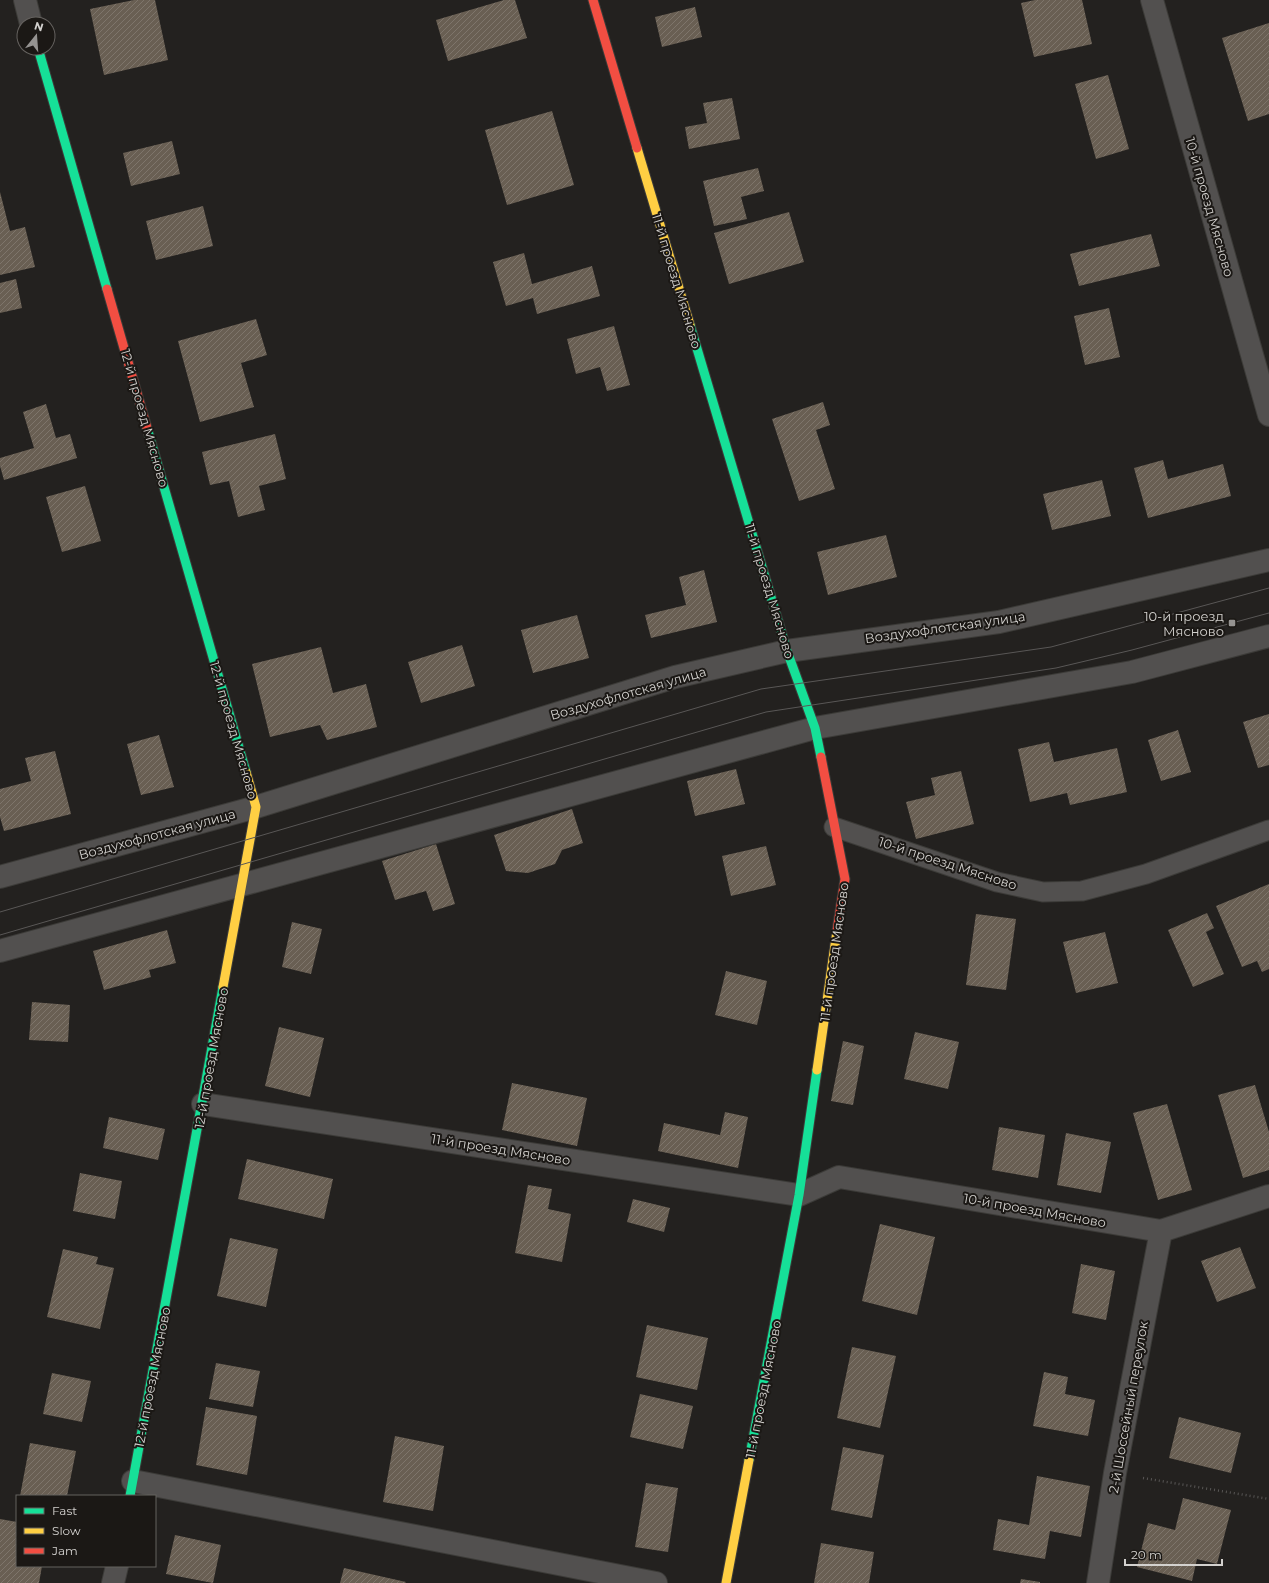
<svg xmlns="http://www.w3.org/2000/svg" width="1269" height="1583" font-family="Montserrat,sans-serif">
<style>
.building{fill:url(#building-hatch)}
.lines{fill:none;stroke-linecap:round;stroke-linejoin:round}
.lane-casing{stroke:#3c3b38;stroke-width:21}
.street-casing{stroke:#3c3b38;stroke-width:24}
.fast-casing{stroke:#3c3b38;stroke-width:11}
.slow-casing{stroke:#3c3b38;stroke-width:11}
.jam-casing{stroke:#3c3b38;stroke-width:11}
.path{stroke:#585655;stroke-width:2.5;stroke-dasharray:1 3;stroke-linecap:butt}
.lane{stroke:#52504f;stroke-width:19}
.street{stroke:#52504f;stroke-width:22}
.fast{stroke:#16e098;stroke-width:9}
.slow{stroke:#ffcf43;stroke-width:9}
.jam{stroke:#f24e42;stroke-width:9}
.tram{stroke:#595756;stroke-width:1}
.poi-dot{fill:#959391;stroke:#1b1815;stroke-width:1.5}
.labels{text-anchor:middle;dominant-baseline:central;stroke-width:4;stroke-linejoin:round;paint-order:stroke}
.street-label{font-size:13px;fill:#d3d1ce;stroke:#1b1815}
.poi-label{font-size:13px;fill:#d3d1ce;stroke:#1b1815;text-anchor:end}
</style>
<defs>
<pattern id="building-hatch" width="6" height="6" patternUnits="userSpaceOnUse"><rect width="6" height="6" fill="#695f53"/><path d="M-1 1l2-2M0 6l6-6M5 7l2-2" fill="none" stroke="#7e756b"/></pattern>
</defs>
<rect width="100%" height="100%" fill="#23211f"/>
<path class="building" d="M134 0H155L168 60 104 75 90 9Z
M504 0H515L527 38 448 61 436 20Z
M1035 0H1082L1092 44 1034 57 1021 3Z
M695 7 702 37 662 47 655 17Z
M1269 23V114L1248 121 1222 38Z
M1108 75 1129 149 1096 159 1075 84Z
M732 98 740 139 689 149 685 127 707 123 703 103Z
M552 111 574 185 507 205 485 130Z
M172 141 180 174 131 186 123 153Z
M758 168 764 191 741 197 747 219 714 226 703 181Z
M0 192 10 231 25 227 35 267 0 275Z
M203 206 213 246 156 260 146 221Z
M789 212 804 262 729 284 714 233Z
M1151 234 1160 266 1079 286 1070 254Z
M524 253 532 284 592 266 600 296 537 314 533 298 506 306 493 262Z
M16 279 22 308 0 313V283Z
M1109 308 1120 357 1085 365 1074 316Z
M256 319 267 355 241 363 254 407 200 422 178 341Z
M614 326 630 385 607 391 600 367 576 374 567 339Z
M823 402 830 425 816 430 835 489 799 501 772 419Z
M46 404 56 438 70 434 77 458 4 480 0 466V458L34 448 23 412Z
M275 434 286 479 259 486 265 510 238 517 229 481 210 485 202 452Z
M1163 460 1168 479 1223 464 1231 496 1148 518 1134 468Z
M1102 480 1111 516 1052 530 1043 494Z
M85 486 101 541 62 552 46 497Z
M886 535 897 577 828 595 817 552Z
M704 570 717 622 651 638 645 615 686 605 679 577Z
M577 615 589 658 533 673 521 630Z
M462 645 475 686 421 703 408 662Z
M321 647 333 693 366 684 377 727 327 740 320 725 270 737 252 664Z
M1269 714V765L1258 768 1243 722Z
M1178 730 1191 772 1161 781 1148 740Z
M159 735 174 787 141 795 127 744Z
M1049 742 1054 762 1117 748 1127 792 1070 805 1067 793 1030 802 1018 749Z
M55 751 71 814 4 831 0 817V789L31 781 25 758Z
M736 769 745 804 695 816 687 781Z
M961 771 974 824 916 839 906 802 935 795 931 778Z
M572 809 583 843 562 850 555 864 528 873 506 871 494 835Z
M436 844 455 904 433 911 426 891 395 900 382 861Z
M766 846 776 885 731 896 722 856Z
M1269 884V969L1262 972 1257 961 1242 967 1216 906Z
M1207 913 1214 928 1206 932 1224 974 1193 987 1168 930Z
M976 914 1016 919 1006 990 966 985Z
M292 922 322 929 311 974 282 967Z
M167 930 176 963 149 970 151 977 104 990 93 951Z
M1105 932 1118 983 1076 993 1063 942Z
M726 971 767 981 757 1025 715 1015Z
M32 1002 70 1005 68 1042 29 1040Z
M279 1027 324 1038 310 1097 265 1086Z
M915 1032 959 1042 948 1089 904 1079Z
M843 1041 864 1046 853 1105 831 1101Z
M512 1083 587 1098 577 1146 502 1130Z
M1255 1085 1269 1132V1170L1243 1178 1218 1095Z
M1167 1104 1192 1190 1158 1200 1133 1113Z
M725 1112 748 1117 738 1168 658 1151 664 1123 720 1135Z
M109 1117 165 1129 158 1160 103 1148Z
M999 1127 1045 1135 1038 1178 992 1170Z
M1066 1133 1111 1142 1101 1193 1057 1185Z
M247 1159 333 1179 324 1219 238 1199Z
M80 1173 122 1181 115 1219 73 1211Z
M528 1185 552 1189 548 1209 571 1214 562 1262 515 1253Z
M633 1199 670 1208 664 1232 627 1222Z
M880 1224 935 1237 917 1315 862 1301Z
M230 1238 278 1249 266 1307 217 1296Z
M1240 1247 1256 1288 1217 1302 1201 1261Z
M63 1249 98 1257 96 1264 114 1268 100 1329 47 1317Z
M1081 1264 1115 1271 1106 1320 1072 1313Z
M647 1325 708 1338 697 1390 636 1377Z
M852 1347 896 1356 880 1428 837 1418Z
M216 1363 260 1371 253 1407 209 1399Z
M1044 1372 1068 1377 1065 1394 1095 1400 1088 1436 1033 1426Z
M52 1373 91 1381 82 1422 43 1414Z
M640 1394 693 1406 683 1449 630 1437Z
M206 1407 257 1416 247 1475 196 1465Z
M1179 1417 1241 1433 1231 1473 1169 1458Z
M395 1436 444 1446 433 1511 383 1502Z
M30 1443 76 1451 67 1496H20Z
M843 1447 884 1455 872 1518 831 1510Z
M1037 1476 1090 1486 1081 1537 1050 1531 1045 1559 993 1550 998 1519 1029 1525Z
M646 1483 678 1488 668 1552 635 1547Z
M1183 1498 1231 1510 1217 1564 1197 1559 1192 1581 1137 1567 1148 1523 1175 1530Z
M0 1519 17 1522V1566H42L39 1583H0Z
M175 1535 221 1545 213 1583 166 1574Z
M821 1543 874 1552 869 1583H814Z
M344 1568 406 1582 405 1583H340Z
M1021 1579 1040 1582V1583H1020Z"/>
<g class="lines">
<defs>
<path id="lane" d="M834 827 997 882 1043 892 1082 891 1146 874 1269 830"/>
<path id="street" d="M25 0 31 24
M1152 0 1269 415
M0 877 256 807 675 677 787 651 999 622 1269 560
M0 951 815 728 1132 672 1269 636
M203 1104 799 1195 839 1177 1161 1231 1269 1196
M133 1481 656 1583
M113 1583 117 1566
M1098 1583 1115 1473 1161 1231"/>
<path id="fast" d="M38 48 107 289
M690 325 787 651 815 728 821 757
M147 428 246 772
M749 1460 799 1195 817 1070
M130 1496 223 987"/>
<path id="slow" d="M637 148 690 325
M223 987 256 807 246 772
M817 1070 837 931
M726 1583 749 1460"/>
<path id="jam" d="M593 0 637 148
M107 289 147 428
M821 757 845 879 837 931"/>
</defs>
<use href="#lane" class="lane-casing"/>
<use href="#street" class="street-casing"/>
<use href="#fast" class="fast-casing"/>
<use href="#slow" class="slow-casing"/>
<use href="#jam" class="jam-casing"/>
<path class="path" d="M1143 1478 1269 1499"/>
<use href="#lane" class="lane"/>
<use href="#street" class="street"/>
<use href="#fast" class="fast"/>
<use href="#slow" class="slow"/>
<use href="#jam" class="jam"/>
<path class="tram" d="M0 912 761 689 1051 647 1269 588
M0 935 766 712 1056 668 1132 650 1269 613"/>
</g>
<rect class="poi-dot" x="1228" y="619" width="8" height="8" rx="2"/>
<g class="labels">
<g class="street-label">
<text transform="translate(1210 207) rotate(74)">10-й проезд Мясново</text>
<text transform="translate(677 281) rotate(73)">11-й проезд Мясново</text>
<text transform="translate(145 418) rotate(74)">12-й проезд Мясново</text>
<text transform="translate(770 591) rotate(73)">11-й проезд Мясново</text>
<text transform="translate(945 627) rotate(-8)">Воздухофлотская улица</text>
<text transform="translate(628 693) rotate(-16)">Воздухофлотская улица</text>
<text transform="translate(234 730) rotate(74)">12-й проезд Мясново</text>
<text transform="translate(157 834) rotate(-15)">Воздухофлотская улица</text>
<text transform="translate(948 863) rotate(18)">10-й проезд Мясново</text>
<text transform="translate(834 952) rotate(-82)">11-й проезд Мясново</text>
<text transform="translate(211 1058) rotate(-80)">12-й проезд Мясново</text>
<text transform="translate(501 1149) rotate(9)">11-й проезд Мясново</text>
<text transform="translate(1035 1210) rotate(10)">10-й проезд Мясново</text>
<text transform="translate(152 1377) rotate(-79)">12-й проезд Мясново</text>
<text transform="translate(763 1389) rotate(-79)">11-й проезд Мясново</text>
<text transform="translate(1128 1407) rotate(-80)">2-й Шоссейный переулок</text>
</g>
<g class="poi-label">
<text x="1224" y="616">10-й проезд<tspan x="1224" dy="15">Мясново</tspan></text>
</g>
</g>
<rect x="16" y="1495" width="140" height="72" fill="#1b1815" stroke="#65625f"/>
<rect x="24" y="1508" width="20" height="6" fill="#16e098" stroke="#65625f"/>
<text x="52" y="1515" font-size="12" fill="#d3d1ce">Fast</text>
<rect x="24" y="1528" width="20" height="6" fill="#ffcf43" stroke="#65625f"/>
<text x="52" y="1535" font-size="12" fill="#d3d1ce">Slow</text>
<rect x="24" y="1548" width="20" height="6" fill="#f24e42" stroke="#65625f"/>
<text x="52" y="1555" font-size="12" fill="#d3d1ce">Jam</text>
<g transform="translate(36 36) rotate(17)"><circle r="19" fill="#1b1815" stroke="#65625f"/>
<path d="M0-3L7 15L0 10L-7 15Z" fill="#959391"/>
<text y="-6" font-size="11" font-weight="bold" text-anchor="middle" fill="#d3d1ce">N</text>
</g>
<path d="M1125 1559v6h97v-6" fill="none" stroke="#d3d1ce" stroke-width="2"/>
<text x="1131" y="1559" font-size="12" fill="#d3d1ce" stroke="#1b1815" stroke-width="3" paint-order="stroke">20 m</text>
</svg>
